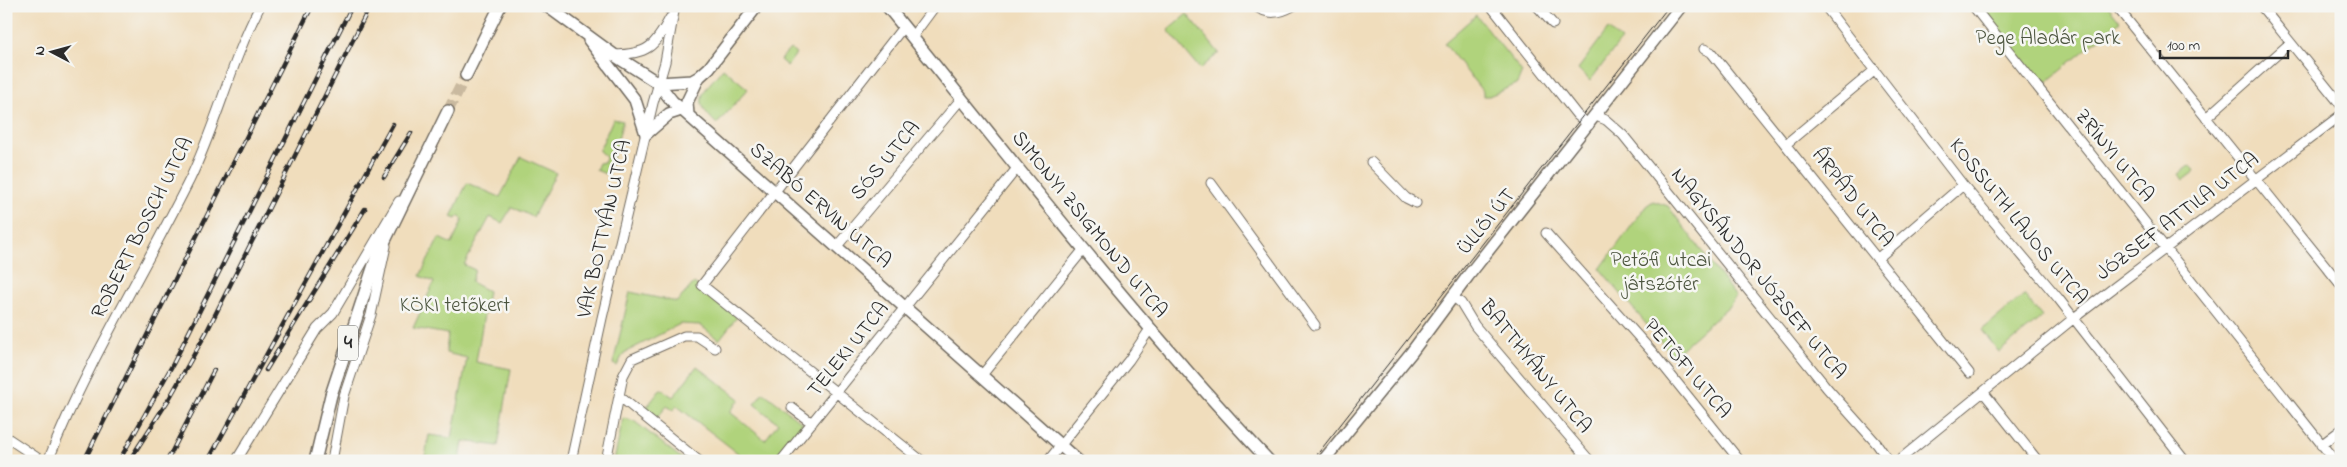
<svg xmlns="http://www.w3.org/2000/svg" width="2347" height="467" font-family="'Indie Flower',sans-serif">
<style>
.green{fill:#b0d37c;stroke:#6e7f54}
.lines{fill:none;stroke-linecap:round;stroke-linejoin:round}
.major-tunnel{stroke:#c9b99f;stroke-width:11;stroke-dasharray:11 5.5;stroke-linecap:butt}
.minor-casing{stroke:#70695e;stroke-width:11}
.major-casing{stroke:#70695e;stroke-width:14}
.minor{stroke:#fff;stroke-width:9}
.major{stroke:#fff;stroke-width:11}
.tram{stroke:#2b2b2b;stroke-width:1}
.rail-casing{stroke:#2b2b2b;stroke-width:4.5}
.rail{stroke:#f6f6f2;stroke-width:2.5;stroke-dasharray:8;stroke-linecap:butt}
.labels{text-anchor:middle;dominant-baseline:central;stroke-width:5;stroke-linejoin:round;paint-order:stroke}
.shield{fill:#f6f6f2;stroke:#686867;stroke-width:1}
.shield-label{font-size:20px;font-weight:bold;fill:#2b2b2b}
.park-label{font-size:21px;fill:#4c553f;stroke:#f6f6f2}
.street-label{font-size:21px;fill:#2b2b2b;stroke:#f6f6f2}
</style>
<rect width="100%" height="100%" fill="#f6f6f2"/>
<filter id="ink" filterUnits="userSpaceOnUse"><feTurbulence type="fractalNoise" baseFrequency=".02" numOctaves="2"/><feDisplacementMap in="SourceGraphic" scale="10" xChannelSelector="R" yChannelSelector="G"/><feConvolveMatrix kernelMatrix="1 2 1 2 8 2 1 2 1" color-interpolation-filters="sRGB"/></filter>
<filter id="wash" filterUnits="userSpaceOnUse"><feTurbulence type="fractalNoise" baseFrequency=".0096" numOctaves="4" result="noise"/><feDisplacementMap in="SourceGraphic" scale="20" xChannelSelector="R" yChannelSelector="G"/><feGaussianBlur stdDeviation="1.12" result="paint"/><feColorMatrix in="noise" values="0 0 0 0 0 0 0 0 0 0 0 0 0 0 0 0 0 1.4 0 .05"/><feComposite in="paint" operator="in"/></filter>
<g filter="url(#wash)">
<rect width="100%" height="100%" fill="#f0ddbc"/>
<path class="green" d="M1979 6H2108L2120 21 2043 85Z
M1187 14 1219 53 1200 69 1168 30Z
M1476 15 1522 72 1517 84 1489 96H1483V92L1444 43Z
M1608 29 1621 40 1590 81 1578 69Z
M790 49 796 54 787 66 780 60Z
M723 68 748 89 717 124C690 99 703 93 723 68Z
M613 119 623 121 608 175 596 170 599 163 605 162 606 157 599 151Z
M521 157 556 173 533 217 512 207 502 223 490 217 464 265 475 270 471 282 488 291 476 362 511 369 498 446 463 441 460 461 442 459 441 461H424L429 435 452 438 467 358 446 353 448 334 413 328 434 282 420 276 439 238 452 244 463 219 458 216 456 219 451 217 467 183 500 197Z
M2191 165 2195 171 2183 180 2179 174Z
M1653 201 1668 206 1736 297 1730 305 1673 356 1600 269 1646 206Z
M694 283 737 317 719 340 700 325 680 324 624 353 617 366 613 364 630 292 677 302Z
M2024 295 2042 317 1999 352 1982 330Z
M697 366 740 399 730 412 765 440 778 423 754 404 763 392 805 425 777 461H748L677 406 673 410 667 406 657 418 645 409 661 389 673 397Z
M623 418 634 421 685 461H614Z"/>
</g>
<g filter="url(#ink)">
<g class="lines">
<path class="major-tunnel" d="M448 111 466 75"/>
<defs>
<path id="minor" d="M664 6 674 11
M1255 6C1268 15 1279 14 1293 6
M1491 6 1577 115 1589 125
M1537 6 1553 24
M1825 6 1963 185 2058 298 2185 461
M1973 6 2335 461
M2116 6 2341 285
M2261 6 2341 105
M904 26 702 285 922 461
M912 37 935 6
M1704 49 1711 52 1969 373
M614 55C647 54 654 48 670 18
M1596 116 1606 120 1623 135 1827 388 1877 444 1889 461
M2206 118 2290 43
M1786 144 1875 70
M1371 162 1406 198 1416 203
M1211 183 1315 325
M1546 233 1653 353 1740 461
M837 246 962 98
M1877 259 1963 185
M1452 296 1461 303 1475 326 1590 461
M982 375 1084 249
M1984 393 2038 461
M619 396 699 461
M792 408 812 423
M6 437 42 461
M2321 445 2341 430
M48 461C87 363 143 273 190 179 217 123 231 62 260 6
M236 461 317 329 333 313 399 201
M332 461 344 396 371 315 386 246
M571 461 602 318 653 103 665 62 675 6
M606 461 623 376 632 359 684 336H697L715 348
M781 461 1018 167
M1048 461 1129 360 1150 329
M1898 461 2074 318 2341 115"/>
<path id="major" d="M547 6 614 55 658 83 672 101 1078 461
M887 6C1012 160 1133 317 1269 461
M589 40 635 100 646 134 669 114 681 110
M466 75 500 6
M658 83 692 81 699 77
M688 115 687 102 699 77 709 68 757 6
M315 461 331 395 376 259 448 111
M1323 461 1411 353 1468 276 1681 6"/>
</defs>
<use href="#minor" class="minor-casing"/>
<use href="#major" class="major-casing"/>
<use href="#minor" class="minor"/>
<use href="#major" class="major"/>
<path class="tram" d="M1312 461 1669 6"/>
<defs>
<path id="rail" d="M384 177 411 133
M266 370 365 209
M84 461 312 6
M119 461 173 364 352 6
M129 461 169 399 206 333 370 6
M167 461 214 370
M208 461 393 124"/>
</defs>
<use href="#rail" class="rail-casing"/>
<use href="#rail" class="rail"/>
</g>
</g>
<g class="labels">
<rect class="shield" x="338" y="325.5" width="20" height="35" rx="4"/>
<g class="shield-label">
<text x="348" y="343">4</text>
</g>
<g class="park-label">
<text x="2048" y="39">Pege Aladár park</text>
<text x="1661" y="261">Petőfi utcai<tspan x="1661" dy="24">játszótér</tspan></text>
<text x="455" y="306">KÖKI tetőkert</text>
</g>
<g class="street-label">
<text transform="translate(2114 156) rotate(51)">ZRÍNYI UTCA</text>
<text transform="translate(886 161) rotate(-50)">SÓS UTCA</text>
<text transform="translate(1852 198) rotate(52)">ÁRPÁD UTCA</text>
<text transform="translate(820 206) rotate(41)">SZABÓ ERVIN UTCA</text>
<text transform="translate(2178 217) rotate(-37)">JÓZSEF ATTILA UTCA</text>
<text transform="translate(1487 222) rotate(-51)">ÜLLŐI ÚT</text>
<text transform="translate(2018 222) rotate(51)">KOSSUTH LAJOS UTCA</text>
<text transform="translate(1089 225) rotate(51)">SIMONYI ZSIGMOND UTCA</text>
<text transform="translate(143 228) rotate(-63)">ROBERT BOSCH UTCA</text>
<text transform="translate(605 229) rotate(-77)">VAK BOTTYÁN UTCA</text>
<text transform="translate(1758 274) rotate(51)">NAGYSÁNDOR JÓZSEF UTCA</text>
<text transform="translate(849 350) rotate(-51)">TELEKI UTCA</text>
<text transform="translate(1535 367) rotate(51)">BATTHYÁNY UTCA</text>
<text transform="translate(1687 369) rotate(50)">PETŐFI UTCA</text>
</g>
</g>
<rect width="2347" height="467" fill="none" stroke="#f6f6f2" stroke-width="25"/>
<g transform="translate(52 52) rotate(276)" stroke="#f6f6f2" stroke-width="4" paint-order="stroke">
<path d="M0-4L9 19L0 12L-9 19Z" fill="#2b2b2b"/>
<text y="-8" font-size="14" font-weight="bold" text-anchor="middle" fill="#2b2b2b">N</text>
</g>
<path d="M2160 50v8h128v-8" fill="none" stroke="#2b2b2b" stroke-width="2.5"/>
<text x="2167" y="50" font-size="15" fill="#2b2b2b" stroke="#f6f6f2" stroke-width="4" paint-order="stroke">100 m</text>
</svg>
